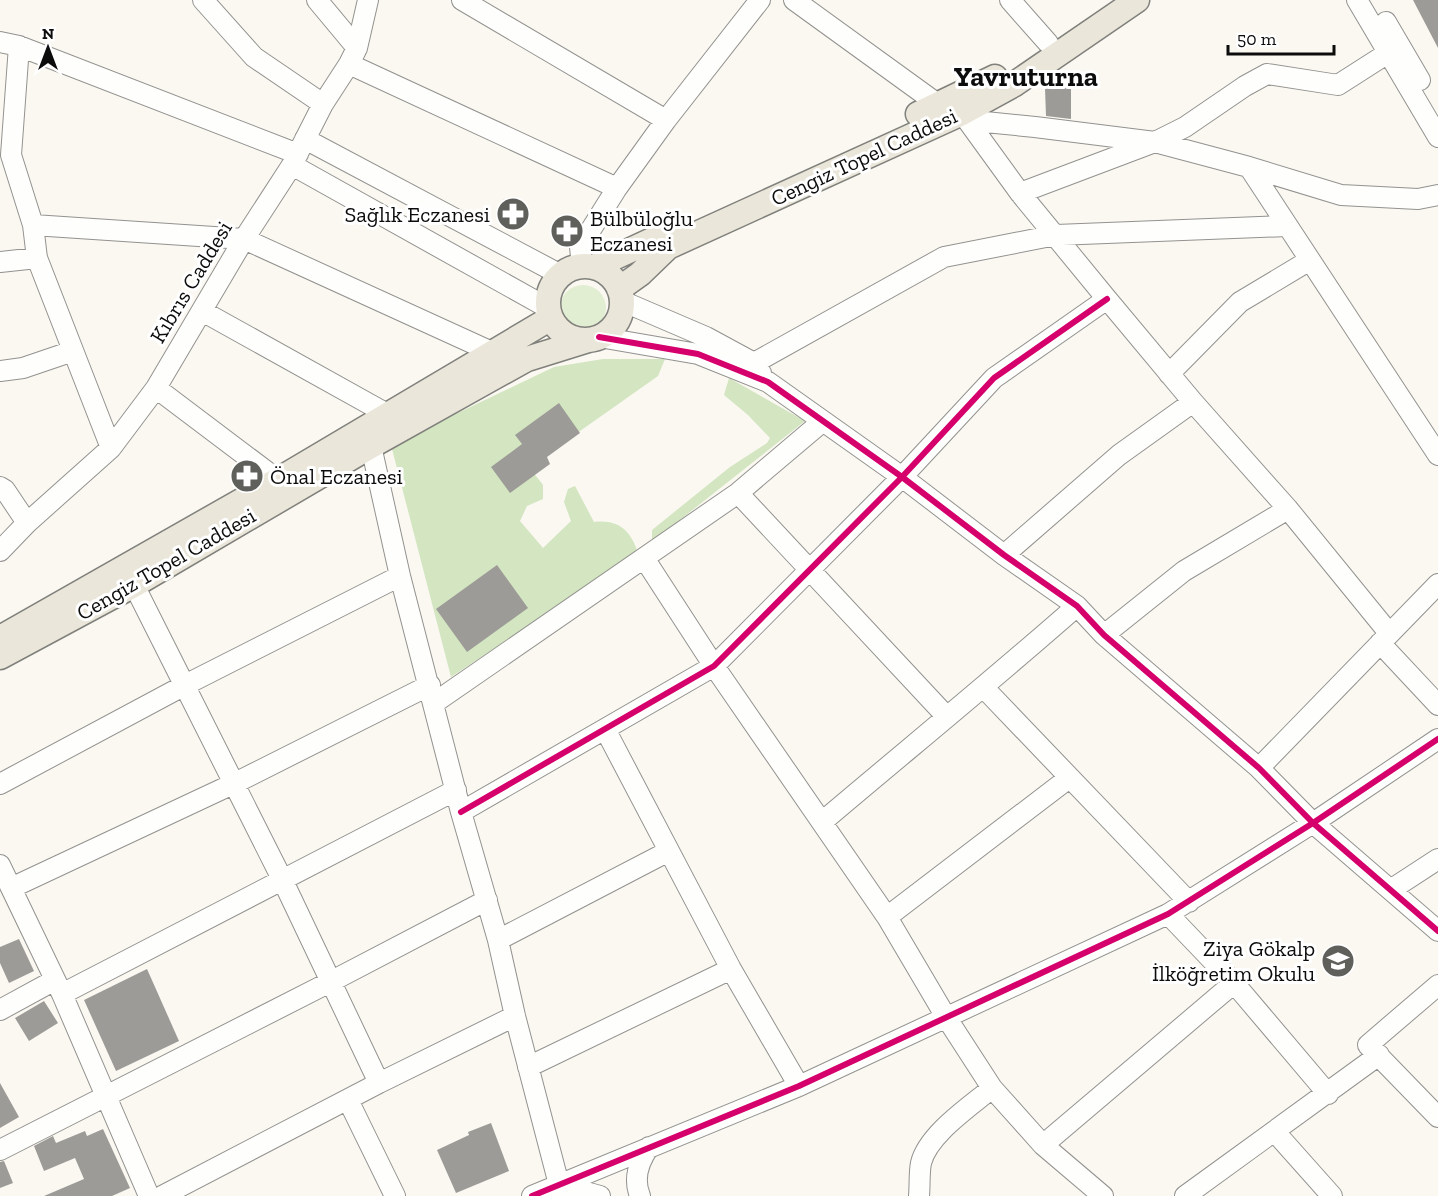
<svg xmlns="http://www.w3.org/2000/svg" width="1438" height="1196" font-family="'Zilla Slab',serif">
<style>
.green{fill:#e2eed2}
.forest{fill:#d3e5c1}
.building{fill:#9d9b97}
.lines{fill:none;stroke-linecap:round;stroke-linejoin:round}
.minor-casing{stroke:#93928f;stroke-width:22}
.major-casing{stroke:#80807c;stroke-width:27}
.minor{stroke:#fefefd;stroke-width:20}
.major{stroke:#eae6d9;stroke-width:24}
.cycleway-casing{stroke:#fff;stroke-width:10}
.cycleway{stroke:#d6006c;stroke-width:6}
.labels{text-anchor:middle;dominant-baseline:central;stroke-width:6;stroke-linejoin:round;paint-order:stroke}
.street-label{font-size:22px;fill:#0c0c0c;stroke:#fff}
.poi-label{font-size:22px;fill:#0c0c0c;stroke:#fff;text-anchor:end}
.district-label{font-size:28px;font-weight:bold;fill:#0c0c0c;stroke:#fff}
</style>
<rect width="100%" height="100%" fill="#faf8f1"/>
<path class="green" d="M560 308a23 23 0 1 1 46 0a23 23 0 1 1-46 0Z"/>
<path class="forest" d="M603 359H665L658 376 529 467 543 485V499L527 506 520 521 543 548 571 521 564 502 568 489 575 486 594 522C619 519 631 531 638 553L451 677 391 445 554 367Z
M729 378 805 421 652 542V530L730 467 767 443 770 438 748 415 724 395Z"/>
<path class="building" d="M1413 0H1438V48Z
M1071 86V119L1046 116 1045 88Z
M559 403 580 433 547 457 550 464 510 493 491 467 522 444 515 435Z
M497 565 528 608 467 652 436 609Z
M19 939 34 971 9 983 0 963V947Z
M147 969 179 1041 116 1071 84 1000Z
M44 1001 58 1023 29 1041 15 1018Z
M0 1083 19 1117 0 1128Z
M491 1123 509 1171 456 1193 437 1150 469 1135 468 1132Z
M103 1129 130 1188 112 1196H44L84 1179 75 1158 44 1171 34 1146 53 1136 56 1143 85 1131 87 1136Z
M4 1161 13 1183 0 1188V1162Z"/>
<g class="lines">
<defs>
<path id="minor" d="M203 0 254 57 323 104
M317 0 357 48
M462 0 666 120
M794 0 939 105
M1010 0 1048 43
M1357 0 1438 137
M1386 22 1420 80
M0 42 19 46 298 154
M19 46 11 155 33 225 37 258 111 448
M349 64 617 188
M962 113 1020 193 1107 299 1193 402 1288 509 1389 633
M963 113 985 122 1035 127 1155 142 1249 167 1341 195 1418 199 1438 195
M305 139 561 275
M292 165 548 308
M1249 167 1438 455
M1020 193 1155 142 1185 127 1245 86 1267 74 1338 85 1388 53
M33 225 244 239 494 353
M0 262 37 258
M582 266 580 247 617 188 666 120 760 0
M622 301 706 337 754 363 761 373
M202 311 389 415
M599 337 698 354 768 382 823 421 902 477 1004 555 1077 606 1104 635 1259 768 1313 823 1438 931
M754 363 944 257 1056 235 1287 226
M0 371 23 368 73 351
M1169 374 1240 302 1310 260
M156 388 278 480
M371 446 400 576 461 812 498 940 515 1016 562 1196
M0 487 5 490 27 523
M738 493 947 717
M0 551 27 523 111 448 156 388 244 239 292 165 323 104 349 64 357 48 368 0
M1004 555 1119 455 1193 402
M644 558 714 666 887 917 946 1017 992 1088 1043 1145 1103 1196
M134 585 283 881 379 1083
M1104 635 1184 571 1288 509
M1380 643 1438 705
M984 688 1189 902
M434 703 738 493 823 421
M605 729 731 969 799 1086
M1259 768 1438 584
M0 784 185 685 400 576
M461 812 714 666 902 477 994 378 1107 299
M822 822C907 750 993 680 1077 606
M0 865 62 994 149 1196
M11 888 235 783 430 685
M1392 889 1438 859
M1168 914 1234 983 1328 1094
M887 917 1069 778
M498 940 669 851
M1438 985 1368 1045 1438 1117
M62 994 456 790
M0 1010 55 980
M528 1067 731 969
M348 1100 395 1196
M1275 1132 1332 1196
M1043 1145 1234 983
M0 1150 332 981 487 900
M560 1185 600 1196
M162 1196 379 1083 515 1016
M532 1196 799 1086 1168 914 1313 823 1438 739
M640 1196C633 1179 639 1161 649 1147
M919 1196C920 1185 919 1173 921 1163 928 1134 971 1106 992 1088
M1185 1196 1379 1055"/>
<path id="major" d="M918 114 995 77
M548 303a37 37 0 1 1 74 0a37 37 0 1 1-74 0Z
M594 267 678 228
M619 289 640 274 668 247 962 113 1013 85 1137 0
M0 638 278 480 551 318
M0 657 134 585 371 446 489 380 527 359 588 340"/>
</defs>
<use href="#minor" class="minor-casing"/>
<use href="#major" class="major-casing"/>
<use href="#minor" class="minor"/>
<use href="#major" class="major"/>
<defs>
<path id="cycleway" d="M599 337 698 354 768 382 823 421 902 477 1004 555 1077 606 1104 635 1259 768 1313 823 1438 931
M461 812 714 666 902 477 994 378 1107 299
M532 1196 799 1086 1168 914 1313 823 1438 739"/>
</defs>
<use href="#cycleway" class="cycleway-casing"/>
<use href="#cycleway" class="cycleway"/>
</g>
<defs>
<symbol id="pharmacy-disc" viewBox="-11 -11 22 22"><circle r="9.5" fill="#5f5f5c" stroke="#fff"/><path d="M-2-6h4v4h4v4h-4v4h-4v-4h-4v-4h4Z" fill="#fff"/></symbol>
<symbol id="school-disc" viewBox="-11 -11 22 22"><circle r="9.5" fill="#5f5f5c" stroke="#fff"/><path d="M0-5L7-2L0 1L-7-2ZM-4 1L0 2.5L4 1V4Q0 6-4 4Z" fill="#fff"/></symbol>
</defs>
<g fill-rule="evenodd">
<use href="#pharmacy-disc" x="494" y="195" width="38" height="38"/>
<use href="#pharmacy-disc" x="548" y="212" width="38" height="38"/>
<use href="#pharmacy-disc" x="228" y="457" width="38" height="38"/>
<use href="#school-disc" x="1319" y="942" width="38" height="38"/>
</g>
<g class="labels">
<g class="street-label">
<text transform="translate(864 157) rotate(-25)">Cengiz Topel Caddesi</text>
<text transform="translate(191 282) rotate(-59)">Kıbrıs Caddesi</text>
<text transform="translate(166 564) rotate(-30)">Cengiz Topel Caddesi</text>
</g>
<g class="poi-label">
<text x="490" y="214">Sağlık Eczanesi</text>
<text x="590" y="218" text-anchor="start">Bülbüloğlu<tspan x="590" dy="25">Eczanesi</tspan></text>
<text x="270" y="476" text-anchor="start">Önal Eczanesi</text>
<text x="1315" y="948">Ziya Gökalp<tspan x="1315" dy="25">İlköğretim Okulu</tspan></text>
</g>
<g class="district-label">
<text x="1026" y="76">Yavruturna</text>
</g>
</g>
<g transform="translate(48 48)" stroke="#ffffff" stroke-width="4.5" paint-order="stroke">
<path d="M0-4.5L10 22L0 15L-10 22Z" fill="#0c0c0c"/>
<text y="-9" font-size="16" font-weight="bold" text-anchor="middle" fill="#0c0c0c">N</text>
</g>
<path d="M1228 45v9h106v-9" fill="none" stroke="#0c0c0c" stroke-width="3"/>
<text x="1237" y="45" font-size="18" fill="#0c0c0c" stroke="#ffffff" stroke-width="4.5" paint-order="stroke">50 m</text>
</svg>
